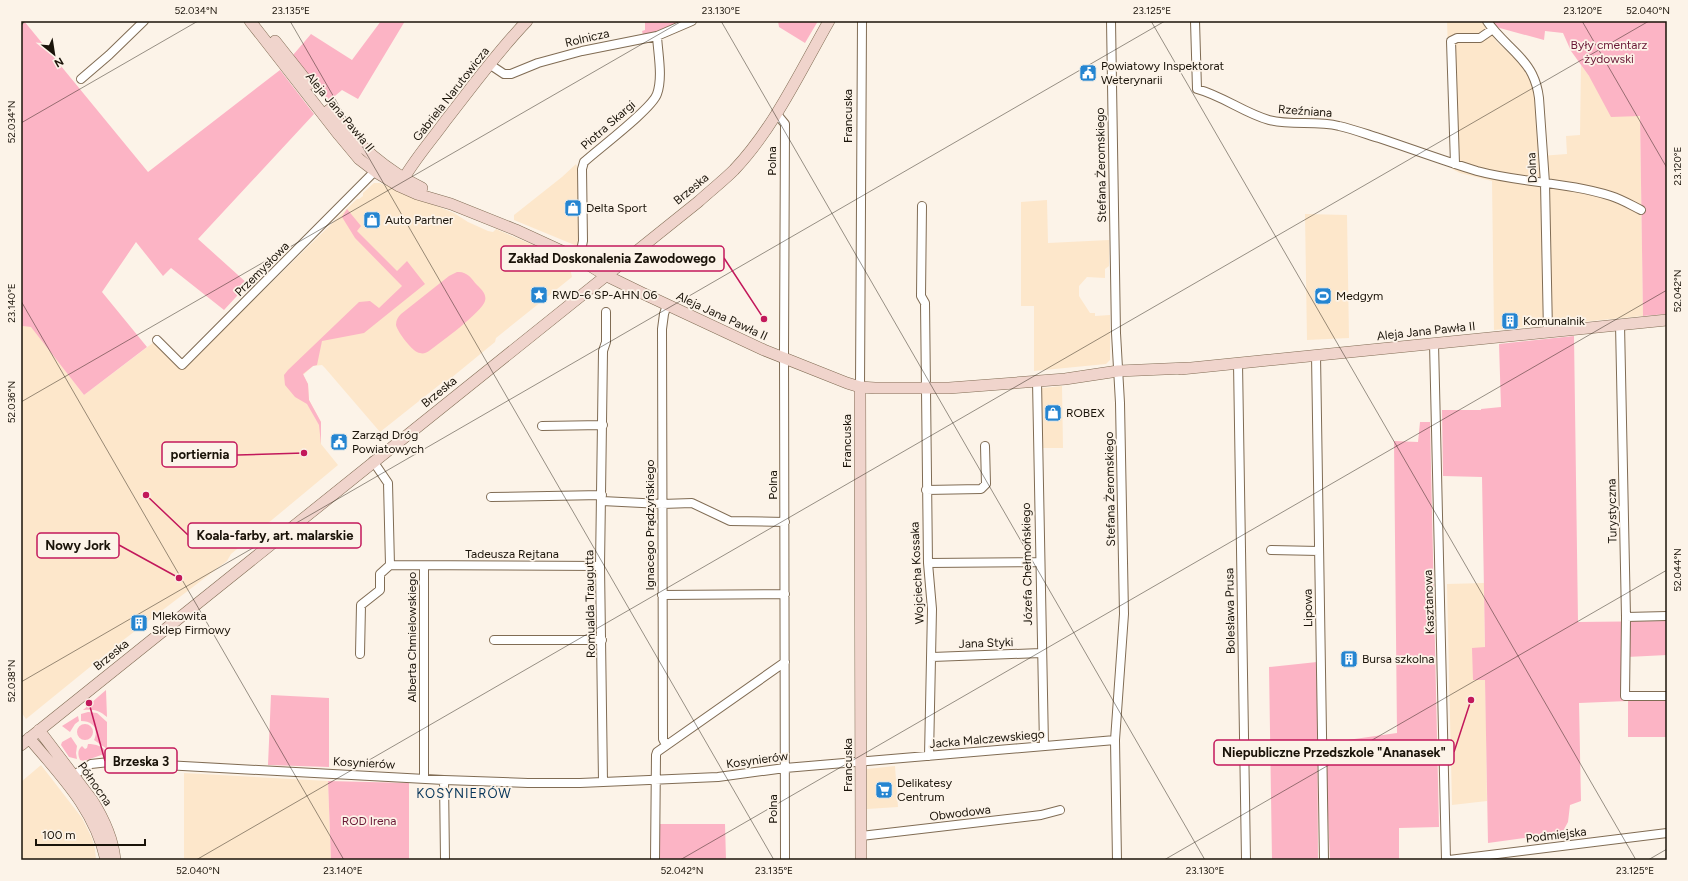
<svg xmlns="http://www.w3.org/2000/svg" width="1688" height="881" font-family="Figtree,sans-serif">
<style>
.built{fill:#fde7cb}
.green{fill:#fcb4c5}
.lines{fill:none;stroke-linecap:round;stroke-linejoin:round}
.stream{stroke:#5e7c56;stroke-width:2}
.street-casing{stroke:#806c54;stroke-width:10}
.secondary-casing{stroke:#806c54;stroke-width:12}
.street{stroke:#fff;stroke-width:8}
.secondary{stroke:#f0d4cc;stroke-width:11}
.ticks{fill:none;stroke:#1a1309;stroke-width:1;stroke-opacity:0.45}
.labels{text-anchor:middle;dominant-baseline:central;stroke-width:3.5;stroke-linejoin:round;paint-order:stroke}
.street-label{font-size:12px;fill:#1a1309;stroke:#fcf3e8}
.park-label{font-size:12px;fill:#6a1836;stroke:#fcf3e8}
.poi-label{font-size:12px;fill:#1a1309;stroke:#fcf3e8;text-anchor:start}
.neighbourhood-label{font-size:13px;letter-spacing:1px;fill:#06355a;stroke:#fcf3e8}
.leader{fill:none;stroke:#c2185b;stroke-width:1.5}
.callout-dot{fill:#c2185b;stroke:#fcf3e8;stroke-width:1.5}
.callout{fill:#fcf3e8;stroke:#c2185b;stroke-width:1.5}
.callout-label{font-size:13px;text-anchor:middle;font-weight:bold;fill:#1a1309}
.neatline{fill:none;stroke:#1a1309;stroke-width:1.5}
.ticks-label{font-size:10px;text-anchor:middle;fill:#1a1309}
</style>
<rect width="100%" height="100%" fill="#fcf3e8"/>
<path class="built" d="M1447 21H1481L1497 42 1526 69 1534 88 1540 156 1567 154 1566 136 1580 135 1581 65 1589 76 1640 116 1643 316 1494 330 1492 181 1460 173 1452 169Z
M576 164 579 170V244L577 246 514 220V215L562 177Z
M374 183H380L454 213 468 222 488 231 493 232 496 229 561 257 569 264 572 277 496 338 495 342 445 383 443 382 380 432 325 368 322 365 313 366 303 375 308 384 309 400 321 422V444L338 465 231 554 227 561 122 641 26 719 21 712V327L23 326H31L84 395 154 342 182 370 357 199H359L363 196V193Z
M1047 200 1048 243 1109 240V266L1105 269V278L1087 277 1079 286V296L1090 313H1095V316L1110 315V360L1106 364 1034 371V306H1021V202Z
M1305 214 1347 215 1349 338 1307 340Z
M1062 386 1063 448H1042V388Z
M1484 583 1487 801 1452 805 1447 584Z
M41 765 82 818 92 838 95 849 96 860H21V782Z
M895 766 898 807 867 809V769Z
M184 773 328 781 331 860H184Z"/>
<path class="green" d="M21 21H24L148 172 280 70 314 114 198 239 248 284 224 310 171 268 163 276 136 242 102 292 147 347 84 395 31 327 23 326 21 327Z
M381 21H405L358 99 342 90 329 101 293 55 311 34 352 60Z
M645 21H683L657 32 643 35 642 31 645 30Z
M778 21H818L805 43 779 27Z
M1491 21H1667V314L1643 316 1640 116 1611 117 1589 76 1571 51 1563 33 1545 31 1544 40 1496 27Z
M347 209 361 226 357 231 397 271 407 261 425 284 364 333 322 341 317 365 313 366 303 374 308 384 309 400 321 422V444L337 466 321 444 319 425 307 404 295 397 285 385 284 375 288 370 359 302 370 301 379 308 402 286 355 238 342 217Z
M457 272C467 271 471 278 477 285 481 289 487 294 485 301 482 312 440 343 429 351 426 353 423 354 420 353 413 353 397 331 396 325 396 320 398 317 401 314L449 276Z
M1574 336 1578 622 1667 621V655L1627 657 1628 700H1667V737H1628V701L1579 703 1581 801 1570 805 1568 822 1562 833 1488 843 1485 680H1473L1472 648 1485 647 1482 477 1443 476 1442 410H1481V409L1501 407 1499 344Z
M1420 422H1430L1439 827 1399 828V859L1330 860 1325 746 1326 743 1397 733 1394 441 1418 442Z
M1317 662 1318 860H1272L1269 667Z
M106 690 107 717C99 710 93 709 83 710Z
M271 695 329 698V767L268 765Z
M88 712 97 713 107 722V749L94 740C99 729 93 721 81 721V714Z
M78 716 79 721 75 724 70 732 62 726Z
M77 732a8 8 0 1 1 16 0a8 8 0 1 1-16 0Z
M71 737 77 746 76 753 77 759 69 757 61 745 62 742Z
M88 744C95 744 104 746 107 753L84 761 80 760C78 755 77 750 82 746L85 749 87 748Z
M328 781 409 783V860H331Z
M660 824H725L726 860H660Z"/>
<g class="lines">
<path class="stream" d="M21 25 24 21"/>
<defs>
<path id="street" d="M1111 21 1116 333 1120 403 1124 614 1115 740 1117 860
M1195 21 1197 89C1223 96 1244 113 1269 120 1292 126 1316 120 1339 126 1352 129 1366 134 1379 138 1412 149 1444 161 1477 171 1521 183 1567 182 1611 196 1621 199 1631 205 1641 210
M1487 21C1499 40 1523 55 1532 74 1536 82 1538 90 1539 98L1545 183 1548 332
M489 64 504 74H511L538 63 582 51 657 36 692 21
M81 79 109 55 144 21
M776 113 785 124 784 352 785 860
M1455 164 1451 41 1457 38H1480L1493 29
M922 206 921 296 925 303 928 563 932 609 929 756
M579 259 583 241 582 169 584 162C598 149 652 109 657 94 663 77 658 54 657 36
M1620 324 1626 617 1625 696H1667
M157 340 182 365 378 168
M1434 343 1446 860
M1316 355 1324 860
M1238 363 1246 860
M1037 381 1044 746
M860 387 862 21
M542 426 603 425
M373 461 388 483 390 565
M926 490 981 489 986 484 985 446
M491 497 602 495
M602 501 662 504 692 503 730 521 785 522
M1271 550 1319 551
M928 563 1039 562
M390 565 600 566
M424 566V778
M662 595 785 594
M1626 617 1667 616
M494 640H602
M360 654 361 605 380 590V574L390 565
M932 657 1041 653
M666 745 663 739 662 329 664 314 667 305
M74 775 91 764 109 762 444 780 528 783H580L718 777 785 768 1115 740
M444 780 445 860
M603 782 600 566 603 351 606 342V312
M861 836 1041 815 1060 810
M655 860 656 755 657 752 785 662
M1449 860 1667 833"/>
<path id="secondary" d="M250 21 339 135 359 159 376 172 399 186 417 194 451 204 516 230 579 259 605 275 642 293 764 350 847 383 860 387 875 388H949L1065 379 1118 371 1188 368
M275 41 309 84
M329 110C355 143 385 170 422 188
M400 185C412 162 431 141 446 120 472 87 497 52 527 21
M1181 369 1667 320
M860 387 861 860
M39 730 92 800C104 819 113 838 115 860
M29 738C62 777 95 810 106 860
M21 745 698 202C710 191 723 181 734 170 774 128 801 70 829 21"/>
</defs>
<use href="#street" class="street-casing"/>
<use href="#secondary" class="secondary-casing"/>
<use href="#street" class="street"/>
<use href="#secondary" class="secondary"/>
</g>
<path class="ticks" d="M290 21 774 860M721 21 1205 860M1151 21 1636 860M1582 21 1667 168M21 123 198 21M21 301 344 860M21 402 682 21M21 682 1165 21M196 860 1649 21M680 860 1667 290M1164 860 1667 570M1648 860 1667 849"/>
<defs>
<symbol id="civic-square" viewBox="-11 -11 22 22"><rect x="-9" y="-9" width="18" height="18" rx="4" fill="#2585d1" stroke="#fcf3e8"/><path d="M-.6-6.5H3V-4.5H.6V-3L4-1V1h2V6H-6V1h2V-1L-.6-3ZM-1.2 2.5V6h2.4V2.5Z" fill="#fff"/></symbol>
<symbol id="shop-square" viewBox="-11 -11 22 22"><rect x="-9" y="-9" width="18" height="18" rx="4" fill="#2585d1" stroke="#fcf3e8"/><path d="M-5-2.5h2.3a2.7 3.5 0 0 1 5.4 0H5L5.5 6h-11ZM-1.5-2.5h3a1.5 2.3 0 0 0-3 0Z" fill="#fff"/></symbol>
<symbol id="sight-square" viewBox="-11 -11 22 22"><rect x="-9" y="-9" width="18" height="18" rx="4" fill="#2585d1" stroke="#fcf3e8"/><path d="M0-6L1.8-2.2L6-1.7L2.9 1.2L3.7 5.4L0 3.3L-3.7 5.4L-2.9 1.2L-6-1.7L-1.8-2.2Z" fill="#fff"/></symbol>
<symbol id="stadium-square" viewBox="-11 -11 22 22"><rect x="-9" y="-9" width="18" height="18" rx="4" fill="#2585d1" stroke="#fcf3e8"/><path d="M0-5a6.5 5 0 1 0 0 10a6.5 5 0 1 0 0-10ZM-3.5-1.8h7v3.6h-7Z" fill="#fff"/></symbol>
<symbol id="building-square" viewBox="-11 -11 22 22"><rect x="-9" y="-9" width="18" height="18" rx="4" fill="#2585d1" stroke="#fcf3e8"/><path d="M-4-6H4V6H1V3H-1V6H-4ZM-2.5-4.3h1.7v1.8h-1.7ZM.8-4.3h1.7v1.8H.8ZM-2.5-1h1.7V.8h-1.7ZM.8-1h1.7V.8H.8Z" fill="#fff"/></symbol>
<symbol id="supermarket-square" viewBox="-11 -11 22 22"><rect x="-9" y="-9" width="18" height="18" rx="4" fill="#2585d1" stroke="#fcf3e8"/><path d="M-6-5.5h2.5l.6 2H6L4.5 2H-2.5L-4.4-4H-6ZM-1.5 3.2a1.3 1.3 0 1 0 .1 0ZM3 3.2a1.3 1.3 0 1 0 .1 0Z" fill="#fff"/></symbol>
</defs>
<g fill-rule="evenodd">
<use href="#civic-square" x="1078" y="63" width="20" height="20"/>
<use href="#shop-square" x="563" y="198" width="20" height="20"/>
<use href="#shop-square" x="362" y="210" width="20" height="20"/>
<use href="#sight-square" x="529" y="285" width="20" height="20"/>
<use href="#stadium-square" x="1313" y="286" width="20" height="20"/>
<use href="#building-square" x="1500" y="311" width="20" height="20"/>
<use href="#shop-square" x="1043" y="403" width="20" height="20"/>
<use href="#civic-square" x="329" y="432" width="20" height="20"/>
<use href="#building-square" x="129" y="613" width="20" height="20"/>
<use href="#building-square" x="1339" y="649" width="20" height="20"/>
<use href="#supermarket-square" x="874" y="780" width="20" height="20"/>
</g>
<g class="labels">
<g class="street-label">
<text transform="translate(587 38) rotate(-13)">Rolnicza</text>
<text transform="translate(451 94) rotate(-52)">Gabriela Narutowicza</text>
<text transform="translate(1305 111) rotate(4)">Rzeźniana</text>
<text transform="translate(340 112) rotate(50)">Aleja Jana Pawła II</text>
<text transform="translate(848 116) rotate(-90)">Francuska</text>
<text transform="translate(608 125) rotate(-41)">Piotra Skargi</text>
<text transform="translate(772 161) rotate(-90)">Polna</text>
<text transform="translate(1101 165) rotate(-91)">Stefana Żeromskiego</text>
<text transform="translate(1532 168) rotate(-93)">Dolna</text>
<text transform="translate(691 189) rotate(-40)">Brzeska</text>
<text transform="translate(262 269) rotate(-45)">Przemysłowa</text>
<text transform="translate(722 316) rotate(25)">Aleja Jana Pawła II</text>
<text transform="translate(1426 331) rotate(-6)">Aleja Jana Pawła II</text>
<text transform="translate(439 392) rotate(-39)">Brzeska</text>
<text transform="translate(847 441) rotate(-90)">Francuska</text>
<text transform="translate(773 485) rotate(-90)">Polna</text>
<text transform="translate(1110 489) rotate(-91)">Stefana Żeromskiego</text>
<text transform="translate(1612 511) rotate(-91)">Turystyczna</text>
<text transform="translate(650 525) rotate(-90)">Ignacego Prądzyńskiego</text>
<text x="512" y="554">Tadeusza Rejtana</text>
<text transform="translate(1027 564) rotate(-91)">Józefa Chełmońskiego</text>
<text transform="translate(917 573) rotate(-93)">Wojciecha Kossaka</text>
<text transform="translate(1429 602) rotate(-92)">Kasztanowa</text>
<text transform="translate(590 604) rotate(-91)">Romualda Traugutta</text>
<text transform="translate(1308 608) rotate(-91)">Lipowa</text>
<text transform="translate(1230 611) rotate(-91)">Bolesława Prusa</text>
<text transform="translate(412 637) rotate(-90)">Alberta Chmielowskiego</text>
<text transform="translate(986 643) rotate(-2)">Jana Styki</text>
<text transform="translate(111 655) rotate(-39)">Brzeska</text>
<text transform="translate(987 739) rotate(-5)">Jacka Malczewskiego</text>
<text transform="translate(757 760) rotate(-8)">Kosynierów</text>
<text transform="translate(364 763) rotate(3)">Kosynierów</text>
<text transform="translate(848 765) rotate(-90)">Francuska</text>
<text transform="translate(95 784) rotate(55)">Północna</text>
<text transform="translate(773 809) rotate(-90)">Polna</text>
<text transform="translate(960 813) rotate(-7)">Obwodowa</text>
<text transform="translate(1556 835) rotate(-7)">Podmiejska</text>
</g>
<g class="park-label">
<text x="1609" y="45">Były cmentarz<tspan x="1609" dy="14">żydowski</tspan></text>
<text x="369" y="821">ROD Irena</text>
</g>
<g class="poi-label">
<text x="1101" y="66">Powiatowy Inspektorat<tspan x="1101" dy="14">Weterynarii</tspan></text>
<text x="586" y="208">Delta Sport</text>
<text x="385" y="220">Auto Partner</text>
<text x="552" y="295">RWD-6 SP-AHN 06</text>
<text x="1336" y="296">Medgym</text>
<text x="1523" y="321">Komunalnik</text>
<text x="1066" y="413">ROBEX</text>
<text x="352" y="435">Zarząd Dróg<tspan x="352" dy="14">Powiatowych</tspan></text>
<text x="152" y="616">Mlekowita<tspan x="152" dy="14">Sklep Firmowy</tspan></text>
<text x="1362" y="659">Bursa szkolna</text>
<text x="897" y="783">Delikatesy<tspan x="897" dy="14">Centrum</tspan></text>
</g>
<g class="neighbourhood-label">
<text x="464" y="793">KOSYNIERÓW</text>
</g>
</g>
<path class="leader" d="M764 319L724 258M304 453L237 455M146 495L188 535M179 578L119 545M1471 700L1454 752M89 703L105 761"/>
<g class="callout-dot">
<circle cx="764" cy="319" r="4"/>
<circle cx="304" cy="453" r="4"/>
<circle cx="146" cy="495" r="4"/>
<circle cx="179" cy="578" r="4"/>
<circle cx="1471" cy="700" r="4"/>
<circle cx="89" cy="703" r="4"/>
</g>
<g class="callout">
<rect x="501" y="246" width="223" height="25" rx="4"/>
<rect x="162" y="442" width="75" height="25" rx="4"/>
<rect x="188" y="523" width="173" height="25" rx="4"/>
<rect x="37" y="533" width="82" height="25" rx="4"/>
<rect x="1214" y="740" width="240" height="25" rx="4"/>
<rect x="105" y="748" width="72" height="25" rx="4"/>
</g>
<g class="callout-label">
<text x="612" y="263">Zakład Doskonalenia Zawodowego</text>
<text x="200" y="459">portiernia</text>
<text x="275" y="540">Koala-farby, art. malarskie</text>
<text x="78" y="550">Nowy Jork</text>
<text x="1334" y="757">Niepubliczne Przedszkole "Ananasek"</text>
<text x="141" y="766">Brzeska 3</text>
</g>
<rect width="1688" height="881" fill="none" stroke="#fcf3e8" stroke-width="44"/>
<g transform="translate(54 54) rotate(150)" stroke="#fcf3e8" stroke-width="3" paint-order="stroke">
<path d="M0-3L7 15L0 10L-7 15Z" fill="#1a1309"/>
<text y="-6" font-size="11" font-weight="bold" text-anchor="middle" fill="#1a1309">N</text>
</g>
<path d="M36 839v6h109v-6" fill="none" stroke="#1a1309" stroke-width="2"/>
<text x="42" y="839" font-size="12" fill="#1a1309" stroke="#fcf3e8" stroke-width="3" paint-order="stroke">100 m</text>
<rect x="22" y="22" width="1644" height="837" class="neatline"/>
<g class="ticks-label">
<text x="196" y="14">52.034°N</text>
<text x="291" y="14">23.135°E</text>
<text x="721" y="14">23.130°E</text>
<text x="1152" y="14">23.125°E</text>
<text x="1583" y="14">23.120°E</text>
<text x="1648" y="14">52.040°N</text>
<text transform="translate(11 122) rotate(-90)" y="4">52.034°N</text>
<text transform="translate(1677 166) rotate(-90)" y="4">23.120°E</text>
<text transform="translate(1677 291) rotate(-90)" y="4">52.042°N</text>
<text transform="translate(11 303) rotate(-90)" y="4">23.140°E</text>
<text transform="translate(11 402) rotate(-90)" y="4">52.036°N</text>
<text transform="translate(1677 570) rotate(-90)" y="4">52.044°N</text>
<text transform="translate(11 681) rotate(-90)" y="4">52.038°N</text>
<text x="198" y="874">52.040°N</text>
<text x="343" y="874">23.140°E</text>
<text x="682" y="874">52.042°N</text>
<text x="774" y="874">23.135°E</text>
<text x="1205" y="874">23.130°E</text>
<text x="1635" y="874">23.125°E</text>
</g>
</svg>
